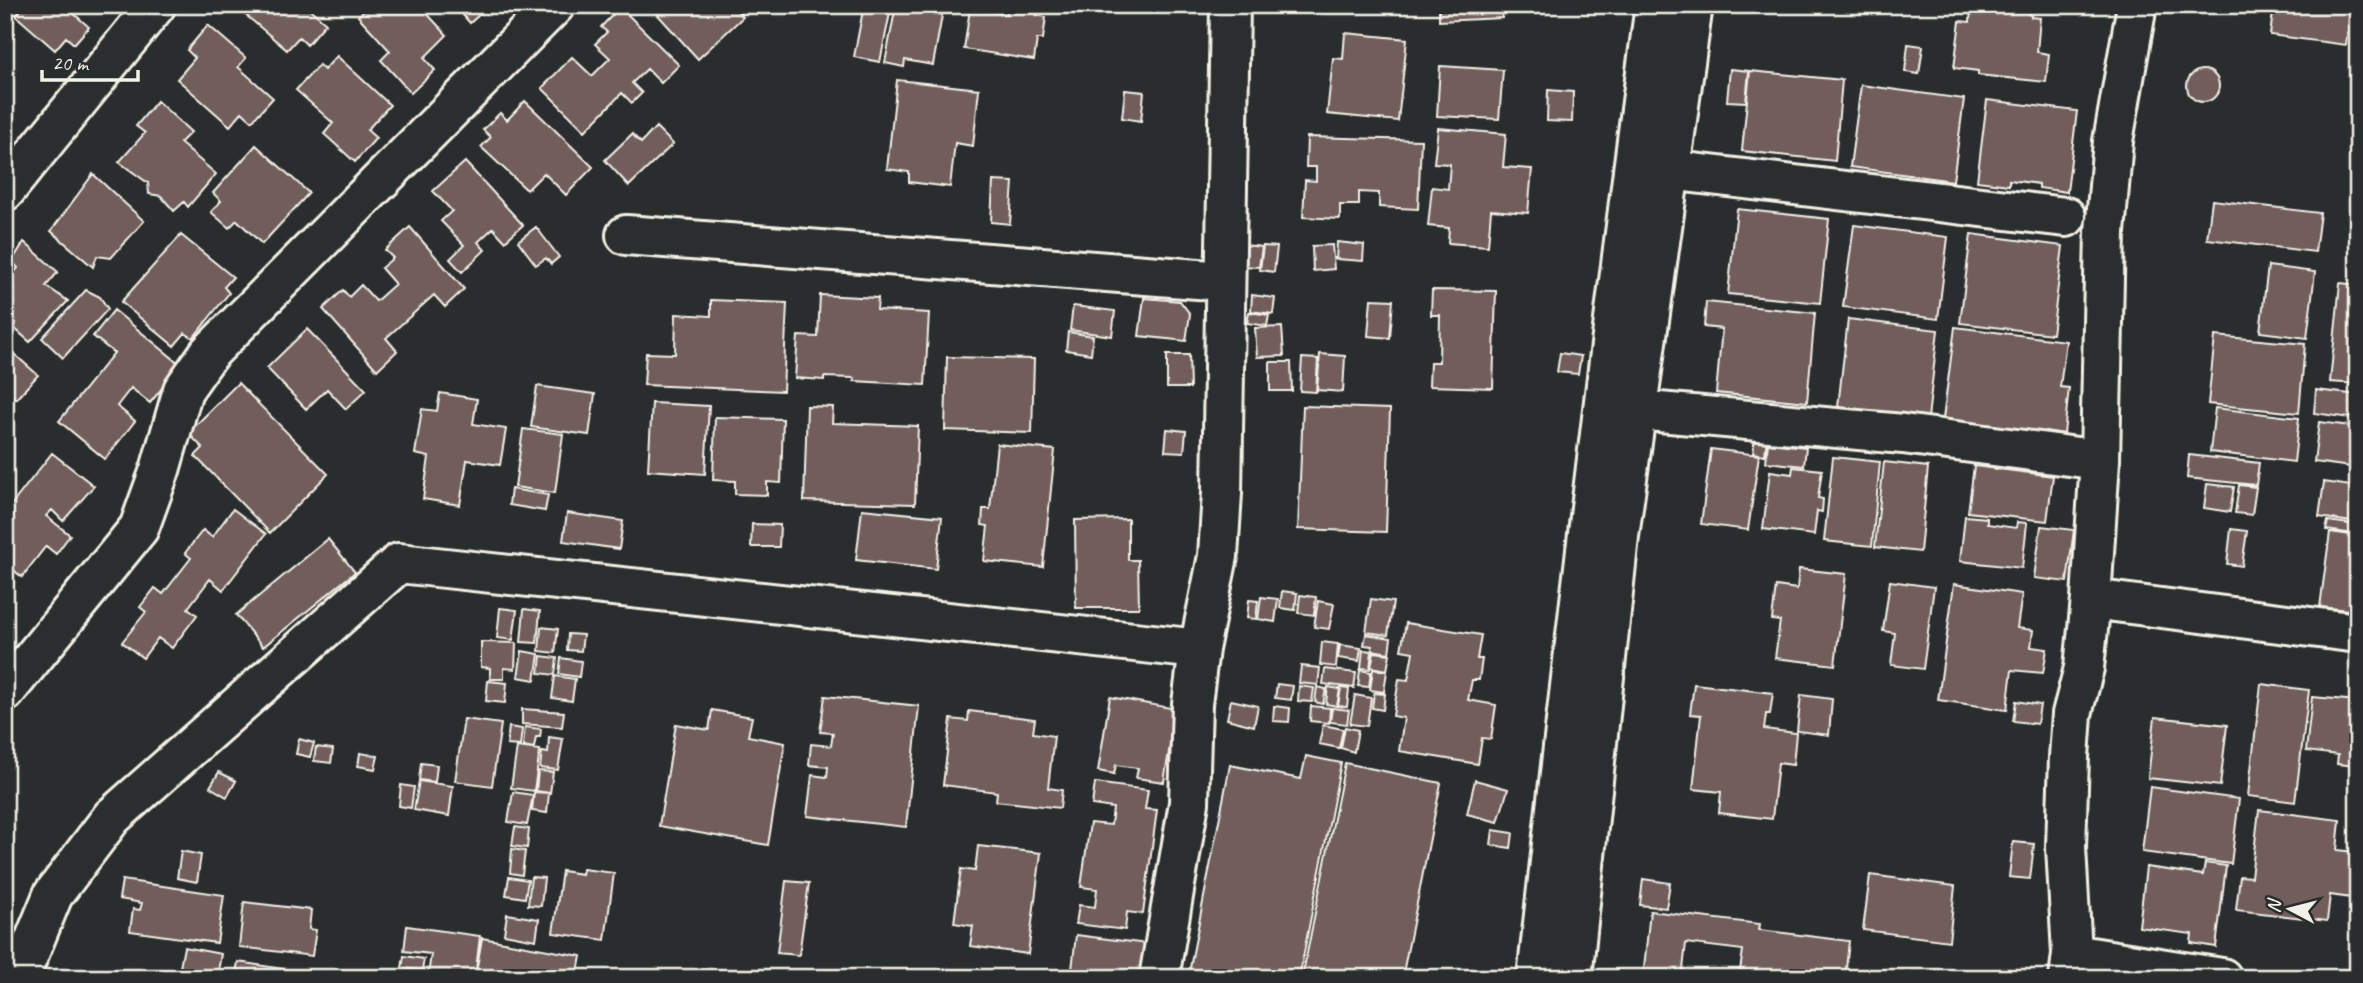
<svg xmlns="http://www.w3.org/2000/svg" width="2363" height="983" font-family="Caveat,sans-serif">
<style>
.building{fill:#705d5b;stroke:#f4f1e8;stroke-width:2}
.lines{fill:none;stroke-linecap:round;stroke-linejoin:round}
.street-casing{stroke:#f4f1e8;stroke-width:44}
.street{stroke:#2a2d2e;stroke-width:38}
</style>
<rect width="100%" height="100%" fill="#2a2d2e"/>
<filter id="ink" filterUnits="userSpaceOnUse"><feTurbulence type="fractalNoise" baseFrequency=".0143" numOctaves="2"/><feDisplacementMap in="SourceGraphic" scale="14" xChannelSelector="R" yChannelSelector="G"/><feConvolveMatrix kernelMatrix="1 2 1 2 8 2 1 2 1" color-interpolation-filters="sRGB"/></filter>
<g filter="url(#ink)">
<path class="building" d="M25 5H64L89 27 74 44 66 37 55 50 16 16Z
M305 5 326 23 307 45 299 37 287 50 235 6Z
M370 5H419L447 35 424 58 435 70 411 93 381 60 390 51 358 16Z
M454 5H490L470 23Z
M649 5H732L743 17 698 59Z
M864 5 891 8 880 62 854 57Z
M896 5H919L943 10 933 65 905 60 904 67 885 63Z
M1008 5H1037L1036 15 1046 17 1043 39H1037L1034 60 964 49 970 9 1007 14Z
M1439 5H1525L1526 9 1501 10 1502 18 1439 21Z
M1971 5H2030L2028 14 2031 15V17L2040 18 2037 52 2049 54 2046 82 1978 75V71L1954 68 1960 21 1970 22Z
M2274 5H2296L2350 12 2346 45 2270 35Z
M620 7 679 65 661 83 647 69 632 83 642 93 632 103 622 93 585 131 542 88 572 57 592 76 610 58 595 44 607 32 601 27Z
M208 25 246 58 238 67 273 98 252 121 242 112 230 126 177 79 195 58 187 50Z
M1345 33 1407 39 1398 121 1327 114 1333 58 1343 59Z
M1908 44 1923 46 1919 74 1905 72Z
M337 56 390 105 367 130 376 138 355 162 324 134 333 123 296 90 319 65 324 70Z
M1440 66 1503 70 1499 119 1437 116Z
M1730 69 1749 71 1746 102 1727 101Z
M2187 86a16 16 0 1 1 32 0a16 16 0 1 1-32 0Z
M1750 71 1842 80 1835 161 1742 151Z
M2358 71V135H2353Z
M897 80 979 89 973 146 955 143 950 187 909 182V172L887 169Z
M1861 85 1964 99 1953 181 1850 167Z
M1125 90 1144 92 1141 121 1122 118Z
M1548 90 1573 92 1572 122 1547 121Z
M1987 100 2077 111 2067 192 2039 188V184L2009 180V185L1977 181Z
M157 101 191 132 180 143 216 174 188 207 184 202 174 211 161 196 149 194 148 183 119 162 145 133 136 126Z
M525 101 593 167 566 195 544 173 527 190 481 147 491 137 483 130 500 113 507 120Z
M656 127 673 144 629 186 605 160 632 134 641 143Z
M1438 128 1506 134 1503 167 1532 169 1528 213 1491 210 1488 246 1448 243 1449 228 1428 226 1432 187 1448 189 1450 164 1434 163Z
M1307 137 1421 140 1418 209 1379 207V193L1359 192V205H1340V219L1303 217 1305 180 1316 181V167H1306Z
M256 145 309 193 262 244 237 220 229 228 211 212 221 201 213 193Z
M465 162 523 225 505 241 493 228 478 242 485 250 462 272 450 259 464 245 441 221 452 211 433 191Z
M93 174 144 221 111 258 97 256 93 267 51 231Z
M993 181 1013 182 1010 224 991 222Z
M2212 200 2320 213 2315 252 2207 239Z
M1737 209 1829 219 1820 303 1728 294Z
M1854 225 1948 237 1938 319 1843 307Z
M410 227 464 289 445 307 434 295 386 338 397 351 377 370 323 309 343 290 349 297 361 285 376 301 395 284 381 268 393 258 385 250Z
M536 227 559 257 551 264 546 258 536 265 518 241Z
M1971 234 2063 246 2052 334 1960 323Z
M181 235 233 277 224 287 229 293 193 338 185 333 174 346 121 302Z
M24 242 58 272 46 286 68 301 30 342 13 327 16 323 5 313V283L18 268 12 261Z
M1337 242 1364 245 1363 261 1336 259Z
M1244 245 1262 247 1259 267 1242 266Z
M1332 245 1334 269 1313 271 1312 246Z
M1263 246 1277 247 1274 272 1260 270Z
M2268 266 2315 272 2307 338 2260 332Z
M2340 283 2358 285V384L2330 382Z
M86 290 100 297 108 309 63 358 42 338Z
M1432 290 1496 291 1493 388 1429 386 1430 362H1439L1440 315H1431Z
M820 295 878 298 877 310 929 313 925 385 854 381V378L824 377V380L795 378 798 336 818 337Z
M1252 295 1275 298 1273 314 1251 311Z
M1144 298 1180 301 1190 314 1186 341 1139 336Z
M1371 299 1393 300 1390 338 1368 336Z
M711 300 787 303 783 391 644 385 646 353 675 354 676 314 711 316Z
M1706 302 1815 313 1807 402 1716 393 1722 329 1704 327Z
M1073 306 1115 311 1112 336 1070 330Z
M114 310 181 365 150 403 131 388 117 406 135 421 105 459 59 421 114 353 93 336Z
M1249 312 1269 315 1267 326 1247 323Z
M1848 319 1938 330 1928 418 1838 407Z
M1282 327 1284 356 1257 357 1255 328Z
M1955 327 2066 341 2060 387 2069 388 2064 434 2045 431 2044 439 1957 429 1958 421 1943 419Z
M307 329 366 390 346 409 327 389 306 409 267 368Z
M1068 332 1093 336 1091 354 1066 350Z
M2215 336 2305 344 2299 413 2208 404Z
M13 353 38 375 16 399 8 392 5 395V354L9 357Z
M1560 353 1581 356 1578 374 1557 372Z
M1320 354 1345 356 1343 392 1317 390Z
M1167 355H1189L1190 388H1167Z
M947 357 1034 359 1032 433 945 430Z
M1302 358 1318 359 1316 392 1300 391Z
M1270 362H1291L1292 391H1270Z
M238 383 328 474 270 533 195 456 203 448 188 433Z
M537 386 595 394 589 435 531 427Z
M2316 390 2358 395V419L2314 413Z
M440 393 477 399 473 424 506 429 500 465 467 460 460 505 423 499 429 457 415 454 422 409 437 411Z
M652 403 709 406 705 474 648 470Z
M807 406 833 407 832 423 918 426 915 504 804 501Z
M1303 406 1390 409 1386 532 1298 529Z
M2215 408 2299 418 2294 462 2210 452Z
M715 417 783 419 781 483 767 482V495L735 494V481L713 480Z
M2319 422 2358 427V468L2314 462Z
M523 429 563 434 555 493 515 487Z
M1167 429 1186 431 1184 452 1165 451Z
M1755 436 1767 438 1765 455 1753 453Z
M1768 443 1806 447 1804 466 1766 462Z
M997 444 1055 450 1043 567 984 561 988 526 982 525 983 509H990Z
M1711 449 1759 455 1748 530 1701 524Z
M52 453 94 486 63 521 52 510 46 516 70 535 56 554 46 546 22 577 5 563V513Z
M2189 455 2259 463 2256 485 2187 478Z
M1833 457 1880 462 1872 546 1824 541Z
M1884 462 1928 467 1920 552 1875 547Z
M1974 466 2053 476 2047 521 1968 512Z
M1793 467 1822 470 1818 498 1823 499 1822 512 1817 511 1814 535 1763 529 1770 471 1792 474Z
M2324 482 2358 487V523L2319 517Z
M2207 484 2234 487 2230 512 2204 508Z
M2239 485 2256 487 2252 515 2235 513Z
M511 489 548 495 545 511 509 505Z
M233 509 266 534 223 590 210 579 188 608 197 615 172 648 158 638 143 658 122 642 146 612 140 607 155 588 163 594 191 558 185 553 203 530 212 537Z
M862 509 942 517 936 569 856 560Z
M567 513 623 521 619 549 563 541Z
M1965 516 1987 518V524L2016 528 2017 522 2027 523 2022 568 1960 561Z
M1128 519V560H1138L1139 608H1076L1075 520Z
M2328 521 2356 525 2354 534 2326 530Z
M752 524 780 525 779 547H751Z
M2041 526 2074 530 2067 582 2034 578Z
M2231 529 2247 531 2242 566 2227 564Z
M2330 532 2358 536V611L2320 607Z
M328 539 355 572 263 647 236 615Z
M1799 569 1846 574 1835 665 1775 658 1780 621 1772 620 1776 586 1797 589Z
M1890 581 1934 587 1923 669 1891 665 1895 633 1883 631Z
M1954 584 2022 594 2017 628 2033 630 2031 647 2047 649 2043 673 2012 670 2007 710 1938 700Z
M1282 591 1297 593 1295 610 1280 608Z
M1300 595 1316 597 1314 615 1298 613Z
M1261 597 1278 599 1275 622 1258 619Z
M1371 599 1393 602 1388 635 1366 632Z
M1249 600 1258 601 1256 619 1247 618Z
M1318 601 1334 604 1329 629 1314 627Z
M500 608 517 610 513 640 497 638Z
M524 609 540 611 537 643 521 642Z
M1406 623 1481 635 1477 659H1482L1479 680H1472L1468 700 1496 705 1491 739 1482 738 1478 764 1399 751 1404 718 1393 716 1399 679 1408 680 1413 652 1401 650Z
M541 627 558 629 555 653 539 651Z
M568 634 583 635 581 651 567 650Z
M1366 634 1391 638 1389 653 1372 650V646L1364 645Z
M481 642 516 643 515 669 504 668V679H490V668L481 667Z
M1322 642 1338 644 1336 667 1320 665Z
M1340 645 1361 648 1359 661 1338 658Z
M1363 650 1372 651 1370 669 1361 668Z
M522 651 539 654 535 680 518 677Z
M1374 652 1390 654 1387 670 1371 667Z
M541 656 557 658 555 675 539 673Z
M561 658 581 661 579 677 559 674Z
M1301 666 1320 668 1318 685 1299 683Z
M1325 669 1356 673 1354 688 1323 684Z
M1373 669 1387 671 1384 692 1370 690Z
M1360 670 1371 672 1369 687 1358 686Z
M555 676 575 679 572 701 552 698Z
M488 681 507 683 505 703 486 701Z
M1277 684 1293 686 1291 700 1275 698Z
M1694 684 1773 693 1770 714H1766L1764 729 1796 733 1793 765 1778 763 1772 819 1719 813 1721 792 1693 789 1701 715 1690 714Z
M2261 684 2309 690 2295 802 2248 796Z
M1299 686 1314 688 1312 702 1298 701Z
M1317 687 1326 689 1323 704 1315 702Z
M1328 687 1340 689 1337 706 1326 704Z
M1341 688 1349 689 1347 707 1338 706Z
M1374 693 1385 694 1383 710 1372 708Z
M1355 695 1371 698 1367 726 1350 724Z
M1801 695 1832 699 1829 735 1797 731Z
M825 696 919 706 906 827 807 816 812 775 827 777 828 767 809 765 811 744 831 746 833 733 820 732Z
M1110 697 1176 709 1164 782 1136 778 1138 768 1116 765 1114 774 1098 771Z
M2312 697 2358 701V766L2337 764 2338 755 2306 751Z
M1231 700 1258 706 1254 726 1227 719Z
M2016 701 2040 705 2037 724 2013 721Z
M1274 706 1290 708 1289 722 1273 721Z
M1311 706 1330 708 1329 723 1310 721Z
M1332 708 1349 710 1347 724 1330 722Z
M522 709 564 712 562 727 522 724Z
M712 710 752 717 748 736 785 743 768 845 659 826 676 724 709 730Z
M969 711 1035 719 1033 733 1054 736 1048 788 1062 790 1060 808 996 801 997 792 943 785 951 719 968 721Z
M2155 717 2227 725 2220 786 2148 778Z
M464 719 501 724 492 786 455 781Z
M1323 725 1343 729 1339 748 1319 744Z
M509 727 522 729 520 746 507 745Z
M525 727 541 729 540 737H536L534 748 523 746Z
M1345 727 1358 730 1354 752 1341 748Z
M549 737 563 739 558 770 540 768 542 752 548 753Z
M299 739 314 743 310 757 296 754Z
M316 747 333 749 331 763 314 761Z
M517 747 540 750 534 791 511 788Z
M360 753 378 756 375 769 358 766Z
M1306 756 1341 763 1299 978H1188L1230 765 1301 779Z
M421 763 437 765 435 782 419 780Z
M1345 763 1441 783 1402 978H1302Z
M538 771 553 772 550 793 536 791Z
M219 772 236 781 227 797 210 787Z
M1475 780 1508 789 1498 822 1467 814Z
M419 781 453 786 449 816 414 810Z
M1095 783 1148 790 1145 809 1157 810 1143 914 1127 912 1125 930 1076 924 1079 905 1095 907 1097 889 1081 887 1090 823 1111 825 1113 808 1092 805Z
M401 785 414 787 411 808 399 806Z
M2150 787 2239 799 2231 864 2142 852Z
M513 792 533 795 527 825 508 822Z
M534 792 549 793 547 813 532 811Z
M2259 810 2340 820 2337 850 2356 852 2351 898 2330 895 2327 921 2236 910 2240 876 2251 877Z
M515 827 529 829 527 848 512 846Z
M1493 830 1513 833 1511 848 1491 845Z
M2013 842 2034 844 2030 879 2009 877Z
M978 846 1041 853 1028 954 970 946 973 926 954 923 961 869 975 871Z
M512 849 525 851 522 875 510 873Z
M181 851 201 855 197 882 177 878Z
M2205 863 2226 866 2216 947 2191 943 2192 934 2139 927 2146 867 2203 875Z
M583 869 614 873 605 940 553 933 562 871 582 874Z
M1870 875 1955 886 1949 941 1863 930Z
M509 877 528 880 525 898 506 895Z
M531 877 544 878 541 906 528 905Z
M1643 879 1670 883 1666 908 1640 905Z
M122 880 224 895 217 943 130 931 133 909 140 910 142 903 119 899Z
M786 881 809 883 799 955 777 953Z
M244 902 311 910 309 929 316 930 312 956 239 947Z
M1650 911 1760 924 1759 930 1849 941 1845 978H1739L1743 950 1686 943 1682 978H1643Z
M507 914 539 919 536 940 504 934Z
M407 926 480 936 475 978 428 976 431 954 404 951Z
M1076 935 1148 944 1144 978H1071Z
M482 938 581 956 577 978H475Z
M184 947 221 954 217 978H178Z
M404 956 424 959 422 970 402 968Z
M238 962 303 972V978H235Z"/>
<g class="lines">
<defs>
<path id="street" d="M1668 170 2066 217
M5 191 156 5
M626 235 1224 281
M1637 410 1903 434 2100 460
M2091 599 2358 633
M5 692 139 528 160 470 183 390 209 353 555 5
M2072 954 2222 978
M19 978 53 895 112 817 399 563 1199 649
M1159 978 1189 803 1192 704 1199 649 1218 556 1222 493 1230 5
M1537 978C1573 653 1611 329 1655 5
M1572 978 1619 536 1693 5
M2069 978 2072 954 2066 847 2069 757 2072 714 2084 668 2091 599 2100 460 2105 232 2113 141 2137 5"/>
</defs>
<use href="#street" class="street-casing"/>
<use href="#street" class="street"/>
</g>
</g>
<rect width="2363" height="983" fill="none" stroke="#2a2d2e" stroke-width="28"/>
<rect x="14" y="14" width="2335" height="955" fill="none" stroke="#f4f1e8" stroke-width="2.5" filter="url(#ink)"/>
<g transform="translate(2290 909) rotate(277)" stroke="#2a2d2e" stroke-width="5" paint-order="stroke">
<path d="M0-5L12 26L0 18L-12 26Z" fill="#f4f1e8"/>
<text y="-10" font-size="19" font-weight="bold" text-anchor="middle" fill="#f4f1e8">N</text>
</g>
<path d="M42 70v10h96v-10" fill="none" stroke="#f4f1e8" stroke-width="3.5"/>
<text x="52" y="70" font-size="21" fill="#f4f1e8" stroke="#2a2d2e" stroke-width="5" paint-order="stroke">20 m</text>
</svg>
